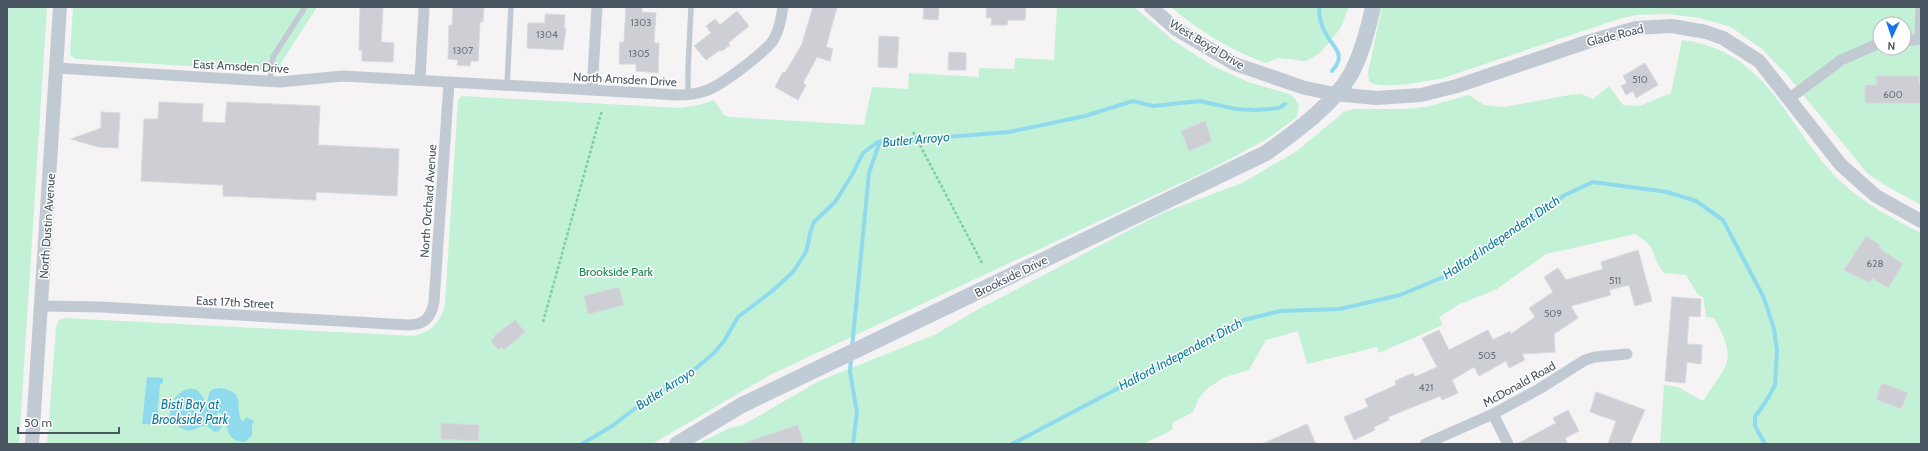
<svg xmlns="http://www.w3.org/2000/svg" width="1928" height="451" font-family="Cabin,sans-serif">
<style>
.green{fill:#c3f1d5;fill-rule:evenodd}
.water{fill:#90daee}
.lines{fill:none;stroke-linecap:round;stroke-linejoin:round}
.stream{stroke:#90daee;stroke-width:4}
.building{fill:#cdcfd5;stroke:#d7d9de}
.path{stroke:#7ad0a6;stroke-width:2.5;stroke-dasharray:3 2;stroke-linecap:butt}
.service{stroke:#c1cad2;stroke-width:5.5}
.minor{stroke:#c1cad2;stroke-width:11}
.tertiary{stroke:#c1cad2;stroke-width:14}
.secondary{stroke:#c1cbd6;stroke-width:16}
.labels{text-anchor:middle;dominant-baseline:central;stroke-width:3;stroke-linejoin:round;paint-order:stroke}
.number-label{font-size:10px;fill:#6b747e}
.street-label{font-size:12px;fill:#4a5661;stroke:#fff}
.park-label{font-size:12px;fill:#17864f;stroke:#fff}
.water-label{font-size:13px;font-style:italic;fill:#0c7c9b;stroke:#fff}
</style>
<rect width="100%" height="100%" fill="#f5f3f3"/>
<path class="green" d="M7 7H47L19 444H7Z
M73 7H317L281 63 283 72 75 59 71 56 70 54Z
M1057 7H1134L1174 41 1213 66 1248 82 1292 95 1299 105 1297 117 1267 139 1213 168 770 375 652 444H47L56 328 59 320 64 318 413 336C431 332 442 322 445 303L458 100 462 96 680 108 699 105 714 100 724 115 730 117 864 125 872 87 908 89 909 73 979 77V68L1014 69 1015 58 1054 60Z
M1349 7 1340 29 1320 53 1306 61 1278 58 1266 63C1230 50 1201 32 1172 8Z
M1382 7H1921V205L1883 184 1867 173 1788 76 1762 49 1731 27 1700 18 1667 14 1636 15 1622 18 1440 79C1425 81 1379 91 1369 81L1368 73ZM1880 24H1904V48H1880Z
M1682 40C1770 51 1786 128 1840 181 1864 204 1892 218 1921 233V444H1660L1664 385 1678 387 1703 401C1728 363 1738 361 1714 318L1706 317 1703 297 1698 295 1686 275 1664 273C1650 255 1658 247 1635 234L1546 254 1497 289 1458 305 1439 317 1443 325 1379 353 1377 347 1307 364 1298 331 1266 340 1249 370 1225 377 1208 388 1199 398 1193 412 1172 423 1173 429C1164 435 1153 438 1144 444H697L730 428 743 425 819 381 936 334 975 311 1139 225 1165 212 1242 183 1297 151 1344 112 1353 109H1405L1426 107 1469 95 1484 105 1504 107 1570 95 1581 94 1593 99 1609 86 1623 105 1640 106 1671 93Z"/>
<path class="water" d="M147 377 163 378V383L160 384 157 419H160L159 425 142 424Z
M221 388C246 393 235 405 241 420L244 421 246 417 254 421 252 425V435L245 442C227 442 228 428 223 415L218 412 217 419 221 421 222 426 219 431 215 432C211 430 209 426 204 426 196 427 192 434 181 428 154 413 183 380 198 391 201 394 204 400 207 403L209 393 213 389Z"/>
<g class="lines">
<path class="stream" d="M1319 7C1319 15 1321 25 1325 32 1332 48 1348 53 1332 71
M852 347 869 173 879 144 882 141
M851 357 850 372 857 413 853 444
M582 444 612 426 645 401 669 385 682 380 714 353 724 341 738 317 771 292 793 272 806 252 811 230 814 222 835 202 852 175 863 153 876 143 882 141 923 140 934 138 1009 132 1085 116 1133 101 1153 106 1200 101 1236 109 1254 110 1270 109 1279 108 1285 104
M1012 444 1151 371 1244 320 1280 311 1340 309 1400 295 1446 276 1565 195 1593 182 1667 192 1696 201 1723 220 1764 298 1774 329 1777 351 1775 385 1768 398 1755 417V426L1765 444"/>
</g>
<path class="building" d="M360 7H383L381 42 394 43 393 62 362 61V50H359Z
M453 7H484L483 22H480L478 61H471L470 66 457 65 458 60 448 59 449 25 452 26Z
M626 7H642V12L656 13 654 43H659L658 73 636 71V64H619L620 42H624Z
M813 7H837L826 47 833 49 830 61 817 57 803 83 806 85 798 100 775 87 783 72 785 73 802 44Z
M924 7H939L938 20 923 19Z
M987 7H1026L1025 20H1008L1007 25H991L992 18H986Z
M737 11 749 26 728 43 730 45 722 51 720 50 706 60 694 46 711 33 706 26 715 19 720 25Z
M545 14 565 15 564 28H566L563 50 527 48 528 23H545Z
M879 36 899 37 897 68 878 67Z
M949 52 966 53V70H948Z
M1645 63 1658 85 1636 98 1633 91 1626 95 1621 86 1627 83 1623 76Z
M1876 76H1919V84H1921V103H1865V85H1877Z
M159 102 203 104 202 122 225 123 227 102 320 106 318 145 399 149 397 196 316 192V200L223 196V185L141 181 144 119H158Z
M101 112 120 113 118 148 98 147 71 139 101 128Z
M1205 121 1212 141 1189 151 1181 131Z
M1866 236 1880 245 1879 248 1903 264 1888 288 1872 278 1870 283 1844 270Z
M1638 250 1652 301 1635 306 1629 285 1609 290 1611 295 1571 306 1578 318 1554 334 1555 352 1522 354 1525 360 1509 368 1506 361 1479 376 1474 367 1452 380 1458 393 1442 400 1440 396 1388 417 1389 420 1374 427 1375 430 1354 440 1344 417 1368 407 1365 399 1396 385 1395 381 1413 373 1415 377 1437 367 1422 338 1439 330 1449 350 1488 330 1493 340 1510 331 1511 334 1535 317 1529 308 1553 292 1544 277 1558 268 1566 280 1603 269 1601 262Z
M619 287 624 305 588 314 584 296Z
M1672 297 1701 299 1700 317 1689 316 1687 344 1702 345 1701 364 1687 362 1685 383 1665 381Z
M515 320 525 332 504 350 502 347 498 350 491 341 495 337 494 336Z
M1882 383 1908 393 1901 409 1876 399Z
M1596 392 1645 410 1630 444H1608L1616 421 1590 412Z
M1568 410 1579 431 1565 438 1568 444H1517L1556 423 1553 418Z
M441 423 479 425 478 441 441 439Z
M1307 424 1316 444H1262Z
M798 425 804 444H746V442Z"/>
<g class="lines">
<path class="path" d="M913 132 982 263
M543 322 602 110"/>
<path class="service" d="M270 81 273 57 305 7
M507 85 511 7
M688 94V69L691 7"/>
<path class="minor" d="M1920 39 1921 10
M1904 41 1921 39
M57 68 280 82 343 76 678 95C687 95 696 94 705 91 721 86 761 55 772 42 779 32 781 19 783 7
M420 80 424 7
M592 90 597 7
M1790 98 1841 60 1880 43
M42 306 101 307 408 325C424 325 431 318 434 302L449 82
M1493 414 1508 444
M1425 444 1493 414 1539 389 1585 360 1595 357 1627 354"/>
<path class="tertiary" d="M1151 7 1176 29 1235 64 1305 88 1335 94 1376 98 1421 95 1457 86 1587 42 1636 28 1672 26 1706 32 1723 38 1759 61 1841 165 1876 196 1921 221
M32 444 60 7"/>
<path class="secondary" d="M677 444 742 405 1266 153C1295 132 1333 105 1351 74 1362 53 1368 30 1373 7"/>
</g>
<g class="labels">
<g class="number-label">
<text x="641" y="22">1303</text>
<text x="547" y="34">1304</text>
<text x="463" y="50">1307</text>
<text x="639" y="53">1305</text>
<text x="1640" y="79">510</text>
<text x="1893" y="94">600</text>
<text x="1875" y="263">628</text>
<text x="1615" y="280">511</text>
<text x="1553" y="313">509</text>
<text x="1487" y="355">505</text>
<text x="1426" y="387">421</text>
</g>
<g class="street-label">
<text transform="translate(1615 35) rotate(-14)">Glade Road</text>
<text transform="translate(1207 44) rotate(31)">West Boyd Drive</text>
<text transform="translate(241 66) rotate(3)">East Amsden Drive</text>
<text transform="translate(625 79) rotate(3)">North Amsden Drive</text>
<text transform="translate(428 201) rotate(-86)">North Orchard Avenue</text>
<text transform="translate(47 226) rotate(-86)">North Dustin Avenue</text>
<text transform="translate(1011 276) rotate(-26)">Brookside Drive</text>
<text transform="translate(235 302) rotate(3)">East 17th Street</text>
<text transform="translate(1519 384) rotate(-29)">McDonald Road</text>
</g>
<g class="park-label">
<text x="616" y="271">Brookside Park</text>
</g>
<g class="water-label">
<text transform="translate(916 139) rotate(-5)">Butler Arroyo</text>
<text transform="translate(1501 237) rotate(-34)">Halford Independent Ditch</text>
<text transform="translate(1180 354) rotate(-28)">Halford Independent Ditch</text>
<text transform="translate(665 388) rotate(-33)">Butler Arroyo</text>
<text x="190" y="404">Bisti Bay at<tspan x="190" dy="15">Brookside Park</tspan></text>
</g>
</g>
<rect width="1928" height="451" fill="none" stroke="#4a5661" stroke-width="16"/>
<g transform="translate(1892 36) rotate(183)"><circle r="19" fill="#ffffff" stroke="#b7bbc0"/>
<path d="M0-3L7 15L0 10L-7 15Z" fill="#1a73e8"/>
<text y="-6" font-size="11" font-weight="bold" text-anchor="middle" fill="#4a5661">N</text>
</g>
<path d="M18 427v6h101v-6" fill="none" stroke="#4a5661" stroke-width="2"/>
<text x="24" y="427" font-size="12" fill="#4a5661" stroke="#ffffff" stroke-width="3" paint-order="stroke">50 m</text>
</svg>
